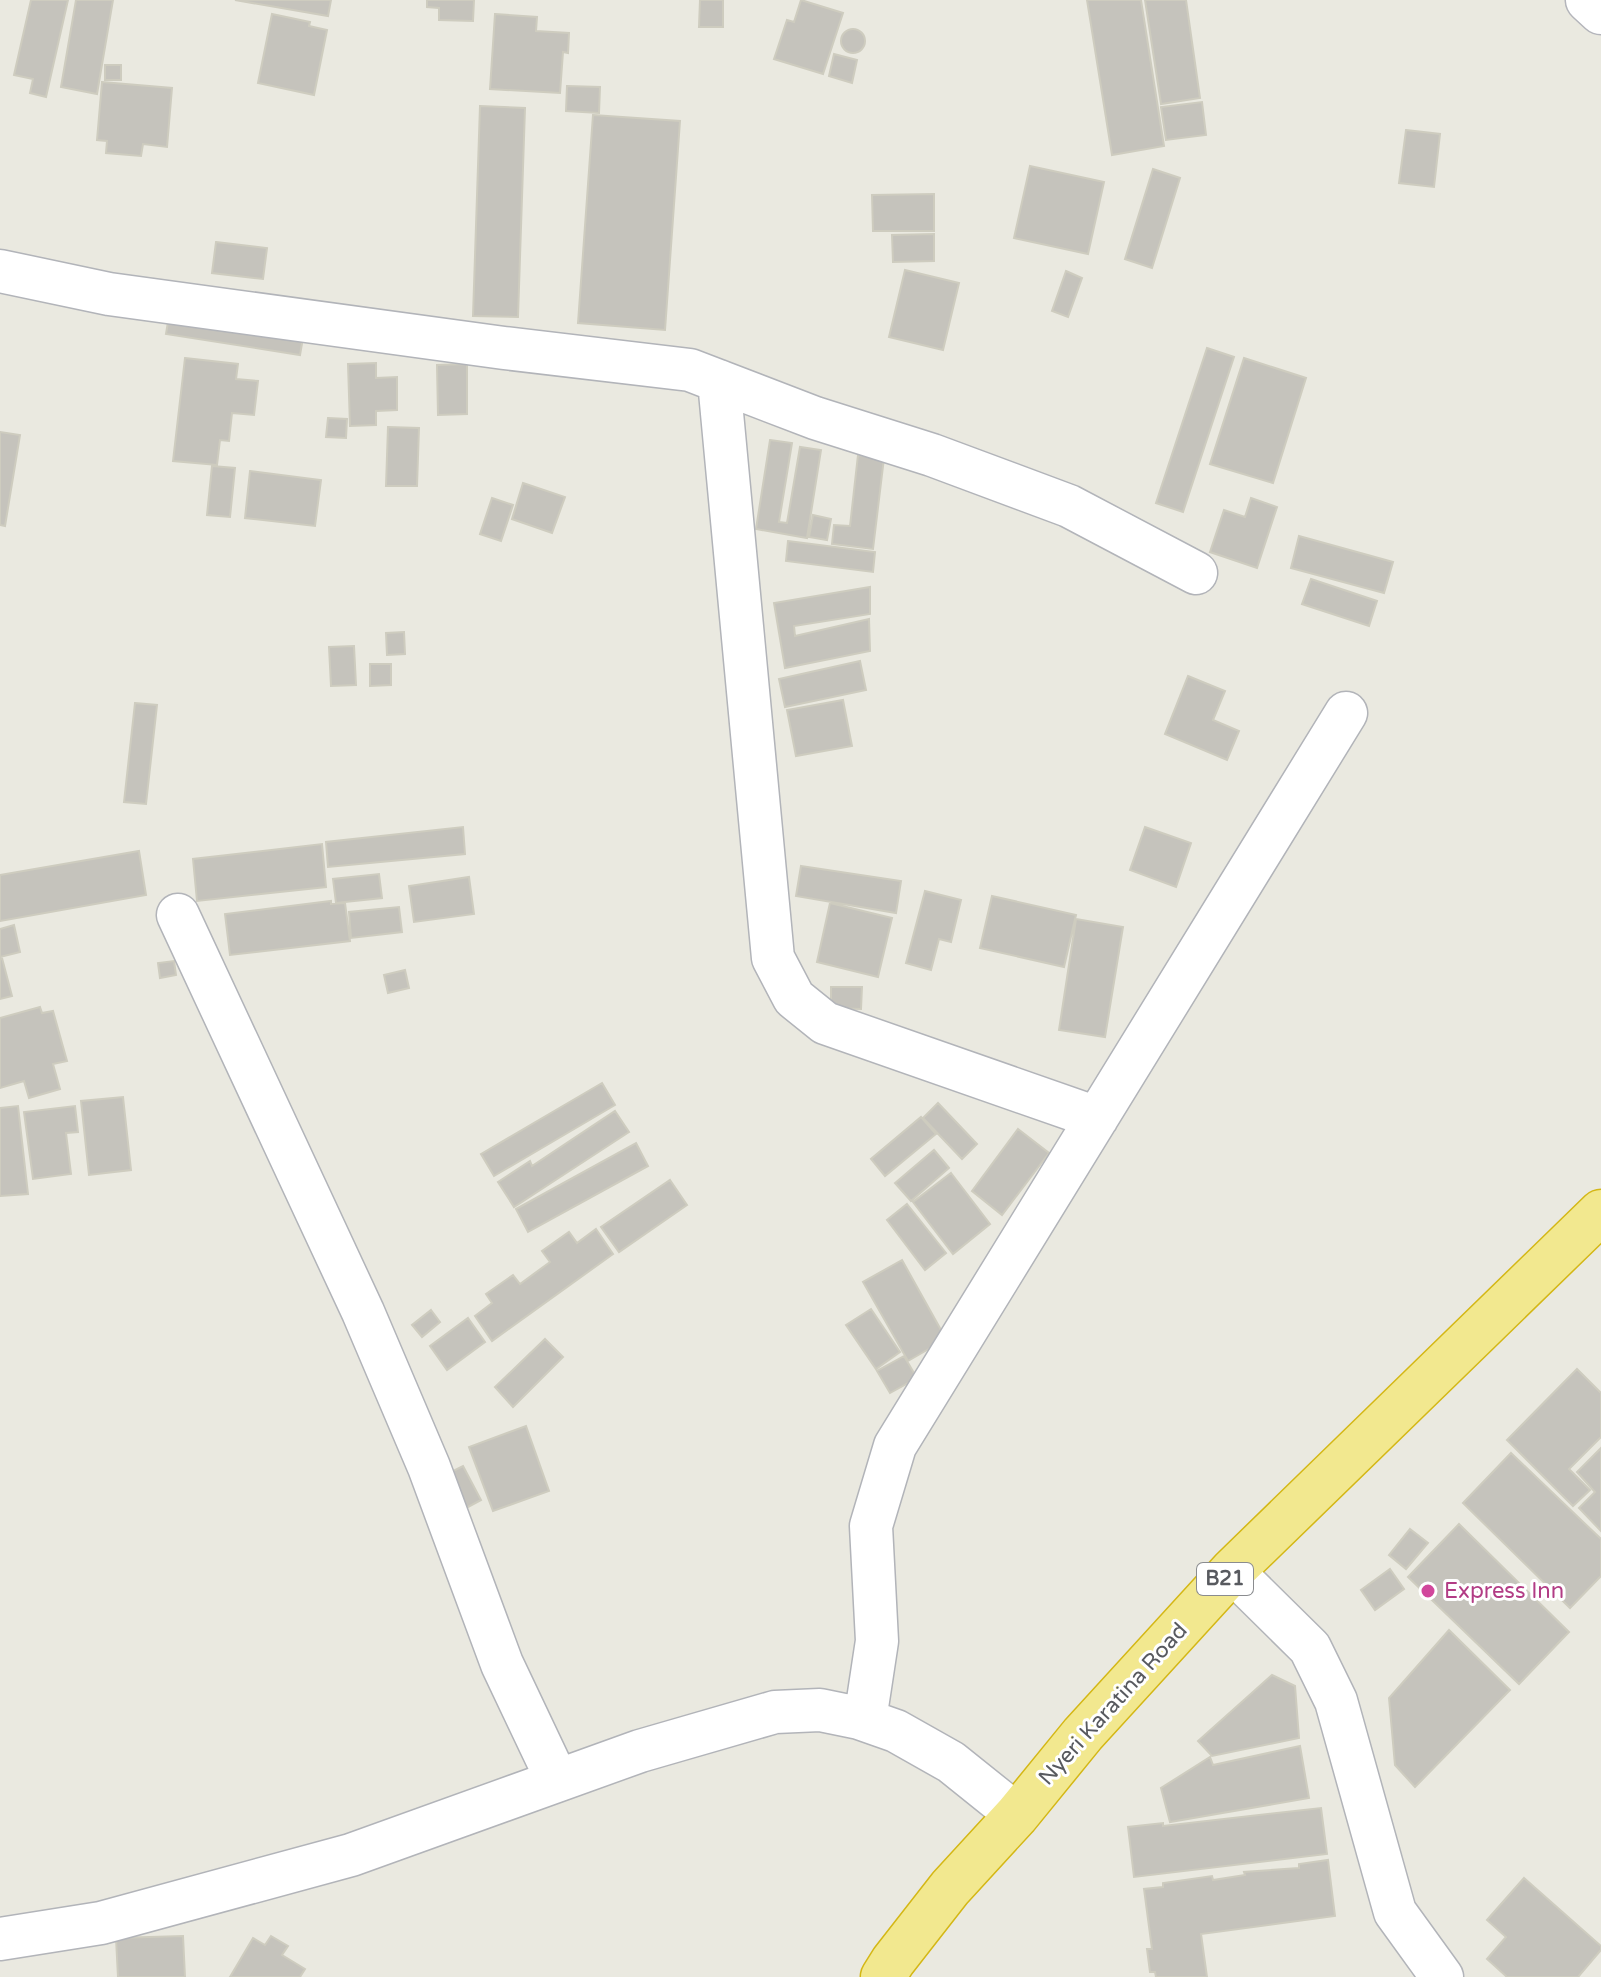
<svg xmlns="http://www.w3.org/2000/svg" width="1601" height="1977" font-family="'Varela Round',sans-serif">
<style>
.building{fill:#c5c3bc;stroke:#ceccbf;stroke-width:2}
.lines{fill:none;stroke-linecap:round;stroke-linejoin:round}
.street-casing{stroke:#b2b4b9;stroke-width:45}
.secondary-casing{stroke:#b4b5bb;stroke-width:47}
.highway-casing{stroke:#d4b715;stroke-width:47}
.street{stroke:#fff;stroke-width:42}
.secondary{stroke:#fff;stroke-width:44}
.highway{stroke:#f2e88f;stroke-width:44}
.hotel-dot{fill:#d1479c;stroke:#fff;stroke-width:3}
.labels{text-anchor:middle;dominant-baseline:central;stroke-width:6;stroke-linejoin:round;paint-order:stroke}
.shield{fill:#fff;stroke:#8a8c8f;stroke-width:2}
.shield-label{font-size:20px;font-weight:bold;fill:#585a5f}
.hotel-label{font-size:22px;fill:#b23c85;stroke:#fff;text-anchor:start}
.street-label{font-size:22px;fill:#585a5f;stroke:#fff}
</style>
<rect width="100%" height="100%" fill="#eae9e0"/>
<path class="building" d="M31 0H68L46 97 30 93 33 79 14 75Z
M76 0H113L97 94 61 87Z
M235 0H331L328 16Z
M427 0H474L473 21 439 20V8L427 7Z
M700 0H723V27H699Z
M801 0 843 13 823 74 774 59 787 20 794 22Z
M1087 0H1141L1164 146 1112 155Z
M1145 0H1186L1200 98 1161 104Z
M272 14 310 22 309 26 327 30 314 95 258 83Z
M495 14 537 17 536 31 569 33 568 53 563 52 560 93 490 89Z
M841 41a12 12 0 1 1 24 0a12 12 0 1 1-24 0Z
M834 54 857 60 852 83 829 76Z
M105 65H121V80H105Z
M102 82 172 88 167 147 143 144 141 156 106 153 107 141 97 140Z
M567 86 600 87 599 113 566 111Z
M1202 102 1206 135 1166 140 1161 107Z
M480 106 525 108 518 317 473 316Z
M593 115 680 121 665 330 578 323Z
M1406 130 1440 134 1434 187 1399 183Z
M1030 166 1104 182 1088 254 1014 238Z
M1153 169 1180 178 1152 268 1125 259Z
M934 194V231H873L872 195Z
M934 234V261L893 262 892 235Z
M216 242 267 248 263 279 212 273Z
M905 270 959 283 943 350 889 337Z
M1066 271 1082 278 1068 317 1052 311Z
M170 310 304 332 300 355 166 334Z
M1207 348 1234 357 1183 512 1156 503Z
M185 358 238 364 236 379 258 381 254 415 232 413 229 441 220 440 217 465 173 461Z
M1244 358 1306 378 1273 483 1210 464Z
M376 363V378L397 377V410L376 411V425L350 426 348 364Z
M467 364V414L438 415 437 365Z
M328 418 347 419 346 438 326 437Z
M388 427 419 428 417 486H386Z
M0 432 20 435 5 526 0 525Z
M770 440 792 443 779 522 787 523 800 447 821 450 807 538 756 529Z
M858 455 884 458 873 549 832 544 834 525 850 526Z
M212 466 235 468 230 517 207 515Z
M250 471 321 480 315 526 245 518Z
M523 483 565 497 552 533 512 519Z
M492 498 513 505 501 541 480 534Z
M1251 498 1277 507 1257 568 1210 552 1224 510 1245 517Z
M813 515 831 519 827 540 809 537Z
M1299 536 1393 562 1384 593 1291 568Z
M788 541 875 552 873 572 786 561Z
M1311 579 1377 601 1369 626 1302 604Z
M870 587V614L794 626 795 636 869 619 870 651 785 668 774 603Z
M404 632 405 654 387 655 386 633Z
M354 646 356 685 331 686 329 647Z
M860 661 866 690 785 707 779 679Z
M370 664H391V685L370 686Z
M1188 676 1225 691 1213 720 1239 731 1227 760 1165 734Z
M843 700 852 746 796 756 787 710Z
M135 703 157 705 146 804 124 802Z
M463 827 465 854 328 867 326 842Z
M1145 827 1191 843 1176 887 1130 870Z
M322 844 326 887 197 901 193 859Z
M139 851 146 895 0 921V875Z
M801 866 901 881 896 913 796 896Z
M379 874 382 898 336 903 333 879Z
M469 877 474 914 414 922 409 886Z
M925 891 961 900 951 942 939 939 931 970 906 963Z
M992 896 1076 915 1064 967 980 948Z
M331 901V904L345 903 350 941 230 955 225 914Z
M830 903 892 918 878 977 817 962Z
M399 907 402 932 351 938 349 912Z
M1076 919 1123 927 1105 1037 1059 1030Z
M14 925 20 952 0 957V929Z
M2 958 12 996 0 999V959Z
M174 961 176 975 160 978 158 963Z
M405 970 409 988 388 993 384 975Z
M831 987H862L861 1009 831 1008Z
M40 1007 42 1013 53 1011 67 1061 53 1064 60 1089 29 1098 24 1081 0 1088V1018Z
M602 1083 615 1105 494 1176 481 1154Z
M123 1097 131 1170 89 1175 81 1101Z
M938 1103 977 1144 962 1159 923 1118Z
M18 1106 28 1194 0 1196V1108Z
M75 1106 78 1132 66 1133 71 1174 33 1179 24 1112Z
M615 1111 629 1132 514 1207 498 1182 530 1161 532 1166Z
M921 1117 936 1134 885 1176 871 1159Z
M1018 1129 1049 1153 1002 1215 972 1191Z
M636 1143 648 1166 528 1232 516 1209Z
M934 1150 949 1168 911 1201 895 1183Z
M951 1173 990 1224 953 1254 913 1202Z
M670 1180 687 1205 619 1252 601 1227Z
M907 1204 946 1253 925 1270 887 1220Z
M596 1229 613 1254 492 1341 475 1316 492 1303 486 1294 513 1275 520 1284 550 1262 542 1251 569 1232 577 1243Z
M902 1260 946 1339 908 1361 863 1282Z
M871 1309 900 1352 876 1369 846 1325Z
M431 1310 440 1322 422 1337 412 1325Z
M468 1318 485 1342 447 1370 430 1346Z
M545 1339 563 1357 513 1407 495 1387Z
M904 1356 917 1378 890 1393 877 1371Z
M1577 1369 1601 1393V1437L1569 1469 1590 1490 1573 1506 1507 1440Z
M526 1426 549 1491 493 1511 469 1447Z
M1601 1448V1531L1579 1508 1595 1492 1577 1472Z
M1511 1453 1601 1539V1576L1570 1608 1463 1503Z
M463 1466 481 1500 459 1512 441 1477Z
M1459 1524 1569 1632 1519 1684 1408 1577Z
M1410 1529 1428 1543 1406 1569 1389 1555Z
M1390 1569 1404 1589 1375 1610 1361 1590Z
M1449 1630 1510 1690 1415 1787 1395 1765 1389 1698Z
M1272 1675 1295 1686 1299 1738 1212 1756 1198 1741Z
M1300 1746 1309 1798 1170 1822 1161 1788 1210 1757 1213 1765Z
M1321 1808 1327 1854 1134 1877 1128 1827 1163 1823V1826Z
M1328 1860 1335 1916 1201 1934 1207 1977H1156L1155 1972H1150L1147 1949H1152L1144 1889 1163 1887V1883L1212 1876 1213 1880 1245 1875 1244 1872 1299 1868V1864Z
M1524 1878 1601 1946V1950L1578 1977H1507L1487 1959 1506 1937 1487 1920Z
M183 1936 185 1977H118L116 1938Z
M271 1936 288 1946 282 1955 305 1969 300 1977H230L253 1938 265 1945Z"/>
<g class="lines">
<defs>
<path id="street" d="M0 271 109 294 504 348 690 370 815 418 932 455 1069 506 1196 573
M719 381 773 958 794 998 825 1023 1097 1118
M178 915 363 1312 429 1467 502 1664 557 1780
M1232 1571 1310 1648 1336 1701 1395 1912 1442 1977
M865 1720 877 1641 871 1526 895 1446 1346 713
M0 1939 101 1923 351 1855 640 1751 775 1712 820 1710 859 1718 896 1731 951 1762 1017 1815"/>
<path id="secondary" d="M1588 0 1601 12"/>
<path id="highway" d="M883 1977 893 1961 950 1888 1017 1815 1083 1734 1232 1571 1601 1212"/>
</defs>
<use href="#street" class="street-casing"/>
<use href="#secondary" class="secondary-casing"/>
<use href="#highway" class="highway-casing"/>
<use href="#street" class="street"/>
<use href="#secondary" class="secondary"/>
<use href="#highway" class="highway"/>
</g>
<circle class="hotel-dot" cx="1428" cy="1591" r="8"/>
<g class="labels">
<rect class="shield" x="1197" y="1563" width="56" height="32" rx="6"/>
<g class="shield-label">
<text x="1225" y="1579">B21</text>
</g>
<g class="hotel-label">
<text x="1444" y="1591">Express Inn</text>
</g>
<g class="street-label">
<text transform="translate(1113 1704) rotate(-48)">Nyeri Karatina Road</text>
</g>
</g>
</svg>
